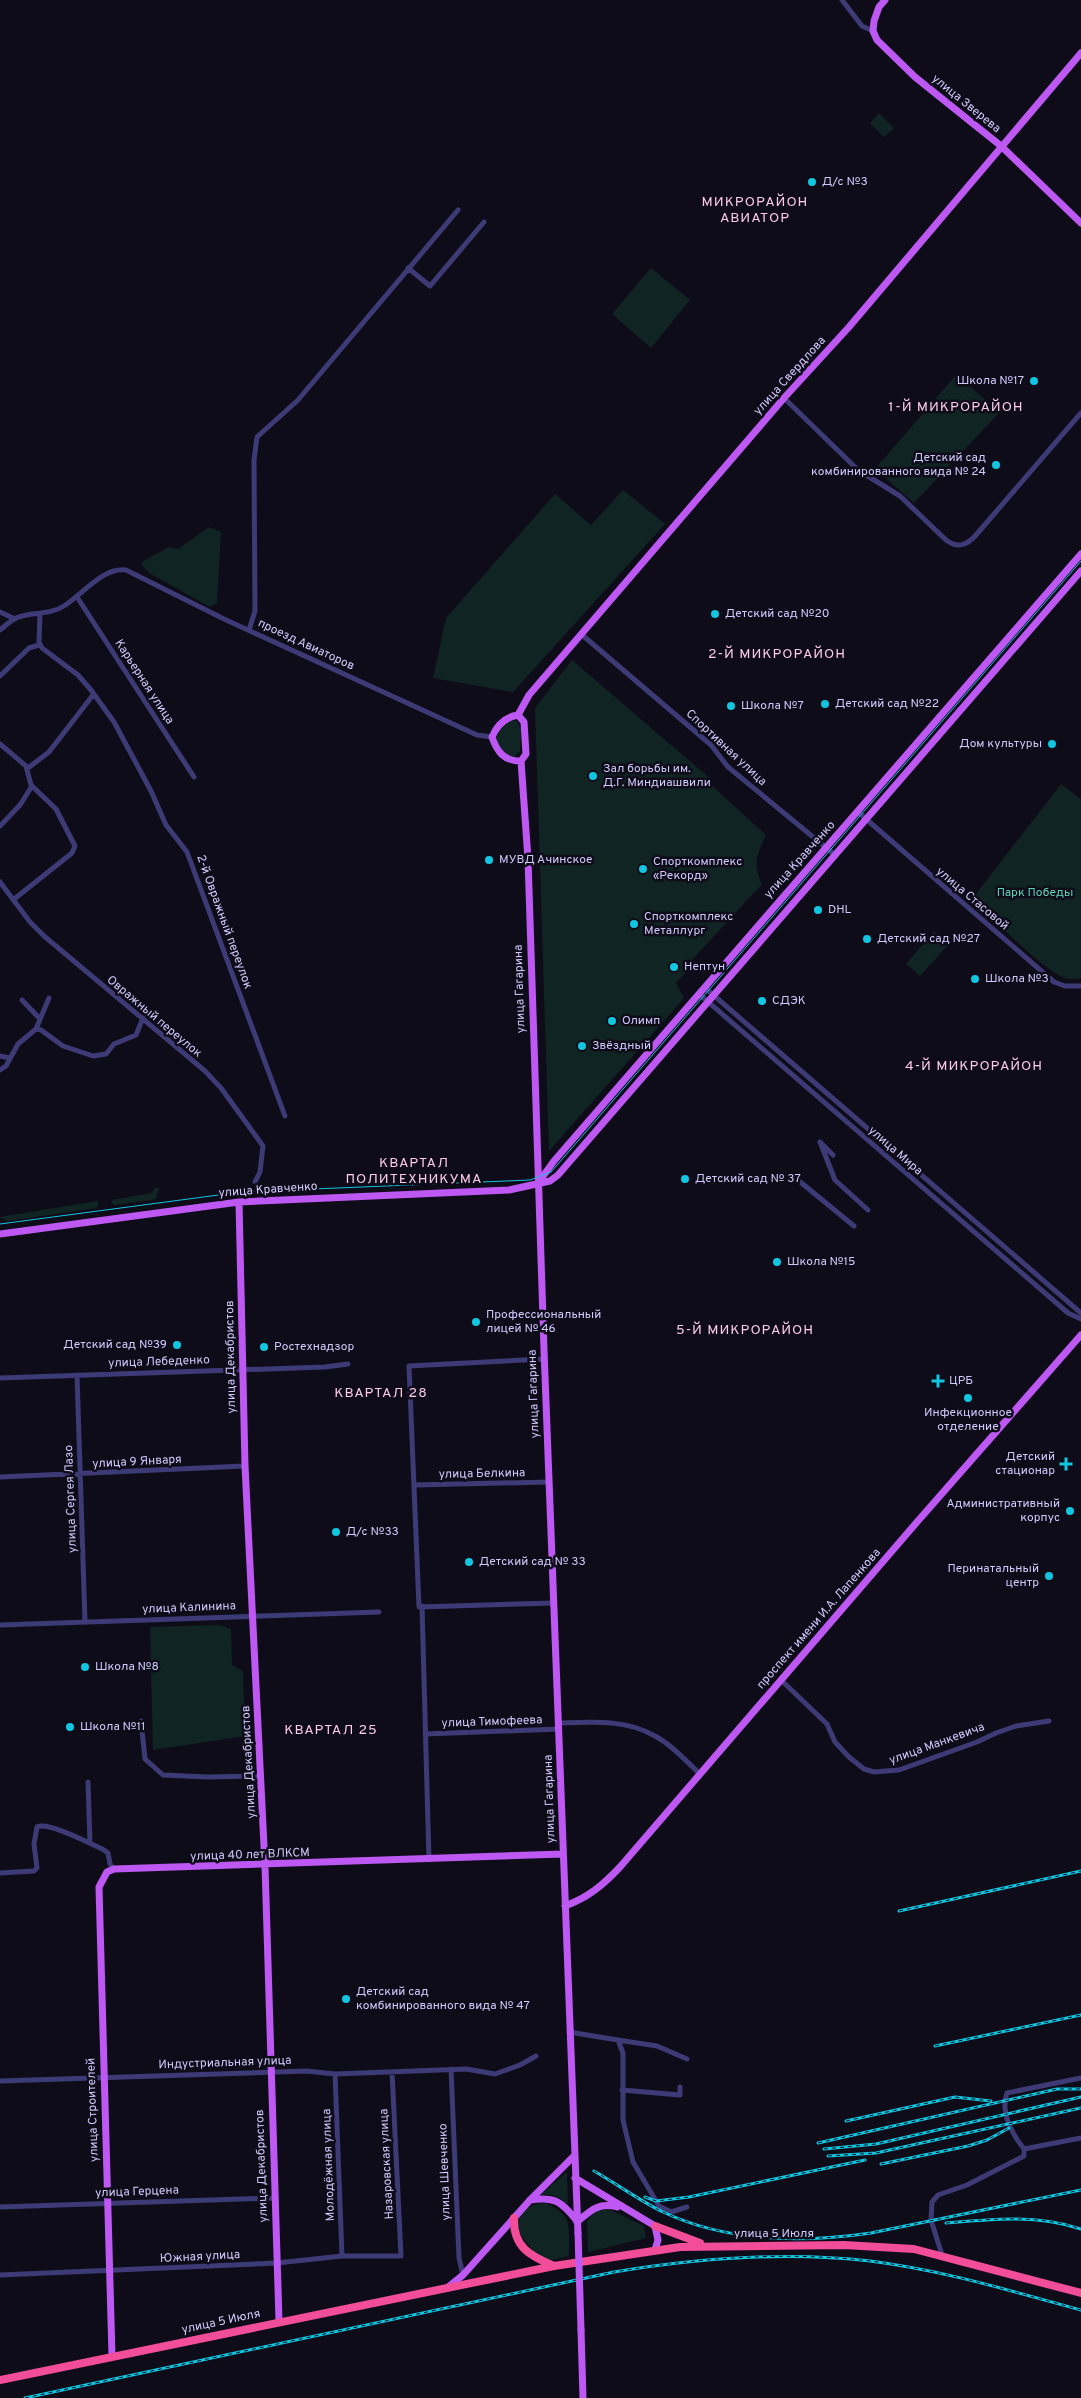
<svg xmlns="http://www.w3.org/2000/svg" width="1081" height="2398" font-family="Overpass,sans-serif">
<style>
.green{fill:#102424}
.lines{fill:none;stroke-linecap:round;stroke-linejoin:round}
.minor{stroke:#3e3a76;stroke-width:5}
.major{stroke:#bd58f3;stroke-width:7}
.highway{stroke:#f24d98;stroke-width:8}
.tram{stroke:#10c6e0;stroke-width:1}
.rail-casing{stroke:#10c6e0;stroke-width:3}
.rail{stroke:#0f0c1a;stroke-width:1;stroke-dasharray:4;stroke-linecap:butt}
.major-bridge{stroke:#bd58f3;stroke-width:7}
.poi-dot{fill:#10c6e0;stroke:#0f0c1a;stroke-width:2}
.labels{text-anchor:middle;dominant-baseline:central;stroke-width:5;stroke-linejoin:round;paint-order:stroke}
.street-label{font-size:12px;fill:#d0c9fb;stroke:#0f0c1a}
.poi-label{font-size:12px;fill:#d0c9fb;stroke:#0f0c1a;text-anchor:start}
.park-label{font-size:12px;fill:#5cd4b9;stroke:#0f0c1a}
.neighbourhood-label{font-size:14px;letter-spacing:1px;fill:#fbcbe9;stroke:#0f0c1a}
</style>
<rect width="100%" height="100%" fill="#0f0c1a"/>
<path class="green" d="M879 113 894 128 884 137 870 123Z
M651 268 690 300 651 348 612 314Z
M956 375 1000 412 914 503 875 469Z
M623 490 665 524 513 692 433 678 446 618 555 494 591 525Z
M209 527 221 532 217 603 210 607 149 573 141 564 145 560 169 547 178 549Z
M572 660 713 781 710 784 766 835C757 854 752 864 762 884L692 960 691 966 676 983 684 998 549 1151 535 708Z
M508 720 517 721 521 730 520 751 515 756H507C492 739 494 735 508 720Z
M1061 784 1081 799V978C1075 979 1068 980 1062 977 1035 963 996 921 972 899Z
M934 931 949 944 920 976 906 964Z
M156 1187 159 1189 156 1198 152 1200 115 1205 111 1203 112 1200 151 1193Z
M97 1201 99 1203 97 1208 7 1221 0 1217Z
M219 1625 231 1629 232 1665 243 1671 245 1736 153 1750 150 1627Z
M567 2172 568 2205C559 2196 553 2194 540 2195Z
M544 2203C575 2214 568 2228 569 2256 562 2257 553 2261 546 2260 539 2259 535 2253 531 2248 511 2227 512 2207 544 2203Z
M608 2209 644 2226 646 2238 588 2252 587 2221 596 2210Z"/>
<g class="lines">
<path class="minor" d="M842 0 862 26 873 31
M408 268 430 286 484 222
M784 398 858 470 900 496 946 540C958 549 967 545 976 535L1081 413
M77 597 194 777
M0 612 15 619
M40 615 39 642 42 648 78 675 91 690 114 722 151 791 166 825 187 852 285 1116
M0 630C5 626 10 621 16 618 32 611 48 616 64 606 83 594 103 567 126 570L224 619 477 735 492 737
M249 630 255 611 254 460 257 437 298 400 458 210
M581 634 711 745 728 767 835 855
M0 676 29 648 39 645
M0 744 26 766 31 785 56 809 75 846 72 853 13 900
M28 768 49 752 93 695
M858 812 1054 982 1065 986H1081
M0 826 20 805 32 786
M0 882 30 922 44 936 205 1071 221 1088 263 1146 260 1172 255 1182
M704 987 1081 1313
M699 994 1068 1313 1081 1319
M22 1000 40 1019
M36 1029 49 998
M0 1056 10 1058
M0 1070 6 1066 18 1044 36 1029 41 1030 63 1046 93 1056 106 1054 114 1044 136 1035 143 1018
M833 1155 820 1142 835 1180 868 1210
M793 1176 854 1226
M77 1375 85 1622
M0 1378 325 1367 348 1364
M0 1477 245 1466
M414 1485 549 1482
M422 1606 429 1860
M419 1607 409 1366 544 1359
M419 1607 554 1603
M0 1625 379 1612
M781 1680 827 1724 835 1742 849 1757 864 1769 874 1772 899 1770 977 1742 996 1733 1016 1726 1049 1721
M141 1721 145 1759 163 1775 208 1777 260 1776
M559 1723C591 1722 626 1719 655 1736 672 1745 686 1761 700 1774
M425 1734 559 1729
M88 1782 90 1843
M0 1873 34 1871 37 1868 34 1844 37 1827C48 1821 91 1844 104 1850L108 1853 110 1864 114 1869
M569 2032 618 2040 623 2053V2120L633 2162 659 2206 671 2212 687 2207
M618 2040 657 2046 687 2059
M451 2069 459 2258 463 2275
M335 2074 342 2256
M0 2081 306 2071 335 2074 466 2069 495 2074 520 2065 536 2056
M622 2090 680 2095V2087
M1024 2149C1012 2134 1000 2112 1007 2093L1081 2078
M0 2207 275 2198
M942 2255 931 2220 932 2202 938 2195 967 2185 1024 2156V2149L1081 2138
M0 2275 277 2263 342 2256H401L392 2072"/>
<path class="major" d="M885 0 879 7 874 21 873 31 877 40 915 77 1001 146 1081 223
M518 715 529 695 784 398 849 327 1081 53
M518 715 524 722 526 754 521 761C504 761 497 752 492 737 497 725 505 717 518 715Z
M521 761 528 859 544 1350 578 2233
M538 1183 554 1161 1081 554
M239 1202 245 1466 265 1866 279 2321
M0 1234 239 1202 509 1190 550 1181 558 1175 1081 571
M565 1906C589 1897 603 1885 620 1867L917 1522 1081 1335
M575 2178 655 2226 658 2240 655 2250
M530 2200C555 2196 562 2202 577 2221
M577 2222C591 2210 599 2202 617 2207
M447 2288 463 2275 530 2200 574 2156
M581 2330 583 2398
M112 2356 99 1887 107 1872 114 1869 563 1854"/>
<path class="highway" d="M514 2218C513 2247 530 2256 554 2266
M655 2226 700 2243
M0 2380 554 2266 680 2247 844 2245 914 2249 1081 2293"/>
<path class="tram" d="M0 1224 241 1192 530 1180 551 1172 1081 561"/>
<defs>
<path id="rail" d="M899 1911 1081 1871
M935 2046 1081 2015
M846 2121 955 2097 991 2101
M818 2143 1057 2089H1081
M824 2149 876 2144 1081 2097
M828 2156 876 2153 1081 2108
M881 2164 968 2146 987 2140 1009 2128
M594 2171C617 2184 640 2201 663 2212 727 2242 803 2243 871 2233L1081 2190
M645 2197 656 2201 689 2197 865 2160
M946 2223C991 2219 1037 2214 1081 2229
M25 2398 614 2272C699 2258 784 2251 870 2261 942 2270 1011 2291 1081 2310"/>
</defs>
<use href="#rail" class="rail-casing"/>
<use href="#rail" class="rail"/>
<path class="major-bridge" d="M578 2233 581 2330"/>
</g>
<g class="poi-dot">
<circle cx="812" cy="182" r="5"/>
<circle cx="1034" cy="381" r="5"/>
<circle cx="996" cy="465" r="5"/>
<circle cx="715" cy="614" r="5"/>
<circle cx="825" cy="704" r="5"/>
<circle cx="731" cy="706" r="5"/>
<circle cx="1052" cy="744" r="5"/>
<circle cx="593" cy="776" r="5"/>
<circle cx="489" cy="860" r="5"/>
<circle cx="643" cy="869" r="5"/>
<circle cx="818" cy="910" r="5"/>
<circle cx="634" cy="924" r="5"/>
<circle cx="867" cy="939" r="5"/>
<circle cx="674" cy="967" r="5"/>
<circle cx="975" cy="979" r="5"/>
<circle cx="762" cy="1001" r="5"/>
<circle cx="612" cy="1021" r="5"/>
<circle cx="582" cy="1046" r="5"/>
<circle cx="685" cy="1179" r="5"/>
<circle cx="777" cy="1262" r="5"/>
<circle cx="476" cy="1322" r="5"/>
<circle cx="177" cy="1345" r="5"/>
<circle cx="264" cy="1347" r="5"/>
<path d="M935.5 1373.5h5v5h5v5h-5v5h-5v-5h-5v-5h5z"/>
<circle cx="968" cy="1398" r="5"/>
<path d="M1063.5 1456.5h5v5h5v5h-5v5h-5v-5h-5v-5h5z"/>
<circle cx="1070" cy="1511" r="5"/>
<circle cx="336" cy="1532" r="5"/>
<circle cx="469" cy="1562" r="5"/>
<circle cx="1049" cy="1576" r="5"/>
<circle cx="85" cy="1667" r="5"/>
<circle cx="70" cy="1727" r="5"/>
<circle cx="346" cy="1999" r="5"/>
</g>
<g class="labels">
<g class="street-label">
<text transform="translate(966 104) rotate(39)">улица Зверева</text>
<text transform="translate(790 376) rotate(-48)">улица Свердлова</text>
<text transform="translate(306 645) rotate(25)">проезд Авиаторов</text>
<text transform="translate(144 682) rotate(57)">Карьерная улица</text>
<text transform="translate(726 748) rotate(43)">Спортивная улица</text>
<text transform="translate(800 860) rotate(-48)">улица Кравченко</text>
<text transform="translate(972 899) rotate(40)">улица Стасовой</text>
<text transform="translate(224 922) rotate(70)">2-й Овражный переулок</text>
<text transform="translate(520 989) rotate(-92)">улица Гагарина</text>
<text transform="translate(154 1017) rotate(40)">Овражный переулок</text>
<text transform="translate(895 1151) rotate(41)">улица Мира</text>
<text transform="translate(268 1190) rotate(-4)">улица Кравченко</text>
<text transform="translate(231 1357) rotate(-91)">улица Декабристов</text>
<text transform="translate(159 1362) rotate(-2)">улица Лебеденко</text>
<text transform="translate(534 1394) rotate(-92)">улица Гагарина</text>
<text transform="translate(137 1462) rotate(-3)">улица 9 Января</text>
<text transform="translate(482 1474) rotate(-1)">улица Белкина</text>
<text transform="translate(71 1499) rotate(-92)">улица Сергея Лазо</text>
<text transform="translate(189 1608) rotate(-2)">улица Калинина</text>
<text transform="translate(819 1619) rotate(-49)">проспект имени И.А. Лапенкова</text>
<text transform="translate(492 1722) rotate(-2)">улица Тимофеева</text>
<text transform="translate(937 1744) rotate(-20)">улица Манкевича</text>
<text transform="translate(249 1762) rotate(-93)">улица Декабристов</text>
<text transform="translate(550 1799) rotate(-92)">улица Гагарина</text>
<text transform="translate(250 1855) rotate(-2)">улица 40 лет ВЛКСМ</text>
<text transform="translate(225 2063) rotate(-2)">Индустриальная улица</text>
<text transform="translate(93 2110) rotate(-92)">улица Строителей</text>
<text transform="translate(387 2164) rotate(-93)">Назаровская улица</text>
<text transform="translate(329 2165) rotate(-92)">Молодёжная улица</text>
<text transform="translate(262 2166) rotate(-92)">улица Декабристов</text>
<text transform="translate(445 2172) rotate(-92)">улица Шевченко</text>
<text transform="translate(137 2192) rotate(-2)">улица Герцена</text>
<text x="774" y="2234">улица 5 Июля</text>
<text transform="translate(200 2257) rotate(-3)">Южная улица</text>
<text transform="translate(221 2322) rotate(-12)">улица 5 Июля</text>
</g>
<g class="poi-label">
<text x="822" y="182">Д/с №3</text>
<text x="1024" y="381" text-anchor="end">Школа №17</text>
<text x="986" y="458" text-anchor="end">Детский сад<tspan x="986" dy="14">комбинированного вида № 24</tspan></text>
<text x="725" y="614">Детский сад №20</text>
<text x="835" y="704">Детский сад №22</text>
<text x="741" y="706">Школа №7</text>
<text x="1042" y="744" text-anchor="end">Дом культуры</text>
<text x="603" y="769">Зал борьбы им.<tspan x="603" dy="14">Д.Г. Миндиашвили</tspan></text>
<text x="499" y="860">МУВД Ачинское</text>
<text x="653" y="862">Спорткомплекс<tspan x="653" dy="14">«Рекорд»</tspan></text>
<text x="828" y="910">DHL</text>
<text x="644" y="917">Спорткомплекс<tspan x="644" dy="14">Металлург</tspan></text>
<text x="877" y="939">Детский сад №27</text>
<text x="684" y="967">Нептун</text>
<text x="985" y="979">Школа №3</text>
<text x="772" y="1001">СДЭК</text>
<text x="622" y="1021">Олимп</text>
<text x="592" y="1046">Звёздный</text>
<text x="695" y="1179">Детский сад № 37</text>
<text x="787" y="1262">Школа №15</text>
<text x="486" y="1315">Профессиональный<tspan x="486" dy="14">лицей № 46</tspan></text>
<text x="167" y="1345" text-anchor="end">Детский сад №39</text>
<text x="274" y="1347">Ростехнадзор</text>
<text x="949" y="1381">ЦРБ</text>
<text x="968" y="1413" text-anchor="middle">Инфекционное<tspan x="968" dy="14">отделение</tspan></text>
<text x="1055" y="1457" text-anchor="end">Детский<tspan x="1055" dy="14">стационар</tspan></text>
<text x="1060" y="1504" text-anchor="end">Административный<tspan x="1060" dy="14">корпус</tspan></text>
<text x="346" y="1532">Д/с №33</text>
<text x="479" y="1562">Детский сад № 33</text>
<text x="1039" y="1569" text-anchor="end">Перинатальный<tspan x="1039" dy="14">центр</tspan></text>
<text x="95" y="1667">Школа №8</text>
<text x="80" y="1727">Школа №11</text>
<text x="356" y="1992">Детский сад<tspan x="356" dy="14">комбинированного вида № 47</tspan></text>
</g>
<g class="park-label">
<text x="1035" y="893">Парк Победы</text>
</g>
<g class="neighbourhood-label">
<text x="755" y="202">МИКРОРАЙОН<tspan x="755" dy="16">АВИАТОР</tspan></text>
<text x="956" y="407">1-Й МИКРОРАЙОН</text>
<text x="777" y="654">2-Й МИКРОРАЙОН</text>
<text x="974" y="1066">4-Й МИКРОРАЙОН</text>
<text x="414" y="1163">КВАРТАЛ<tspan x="414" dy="16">ПОЛИТЕХНИКУМА</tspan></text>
<text x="745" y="1330">5-Й МИКРОРАЙОН</text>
<text x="381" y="1393">КВАРТАЛ 28</text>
<text x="331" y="1730">КВАРТАЛ 25</text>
</g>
</g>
</svg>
